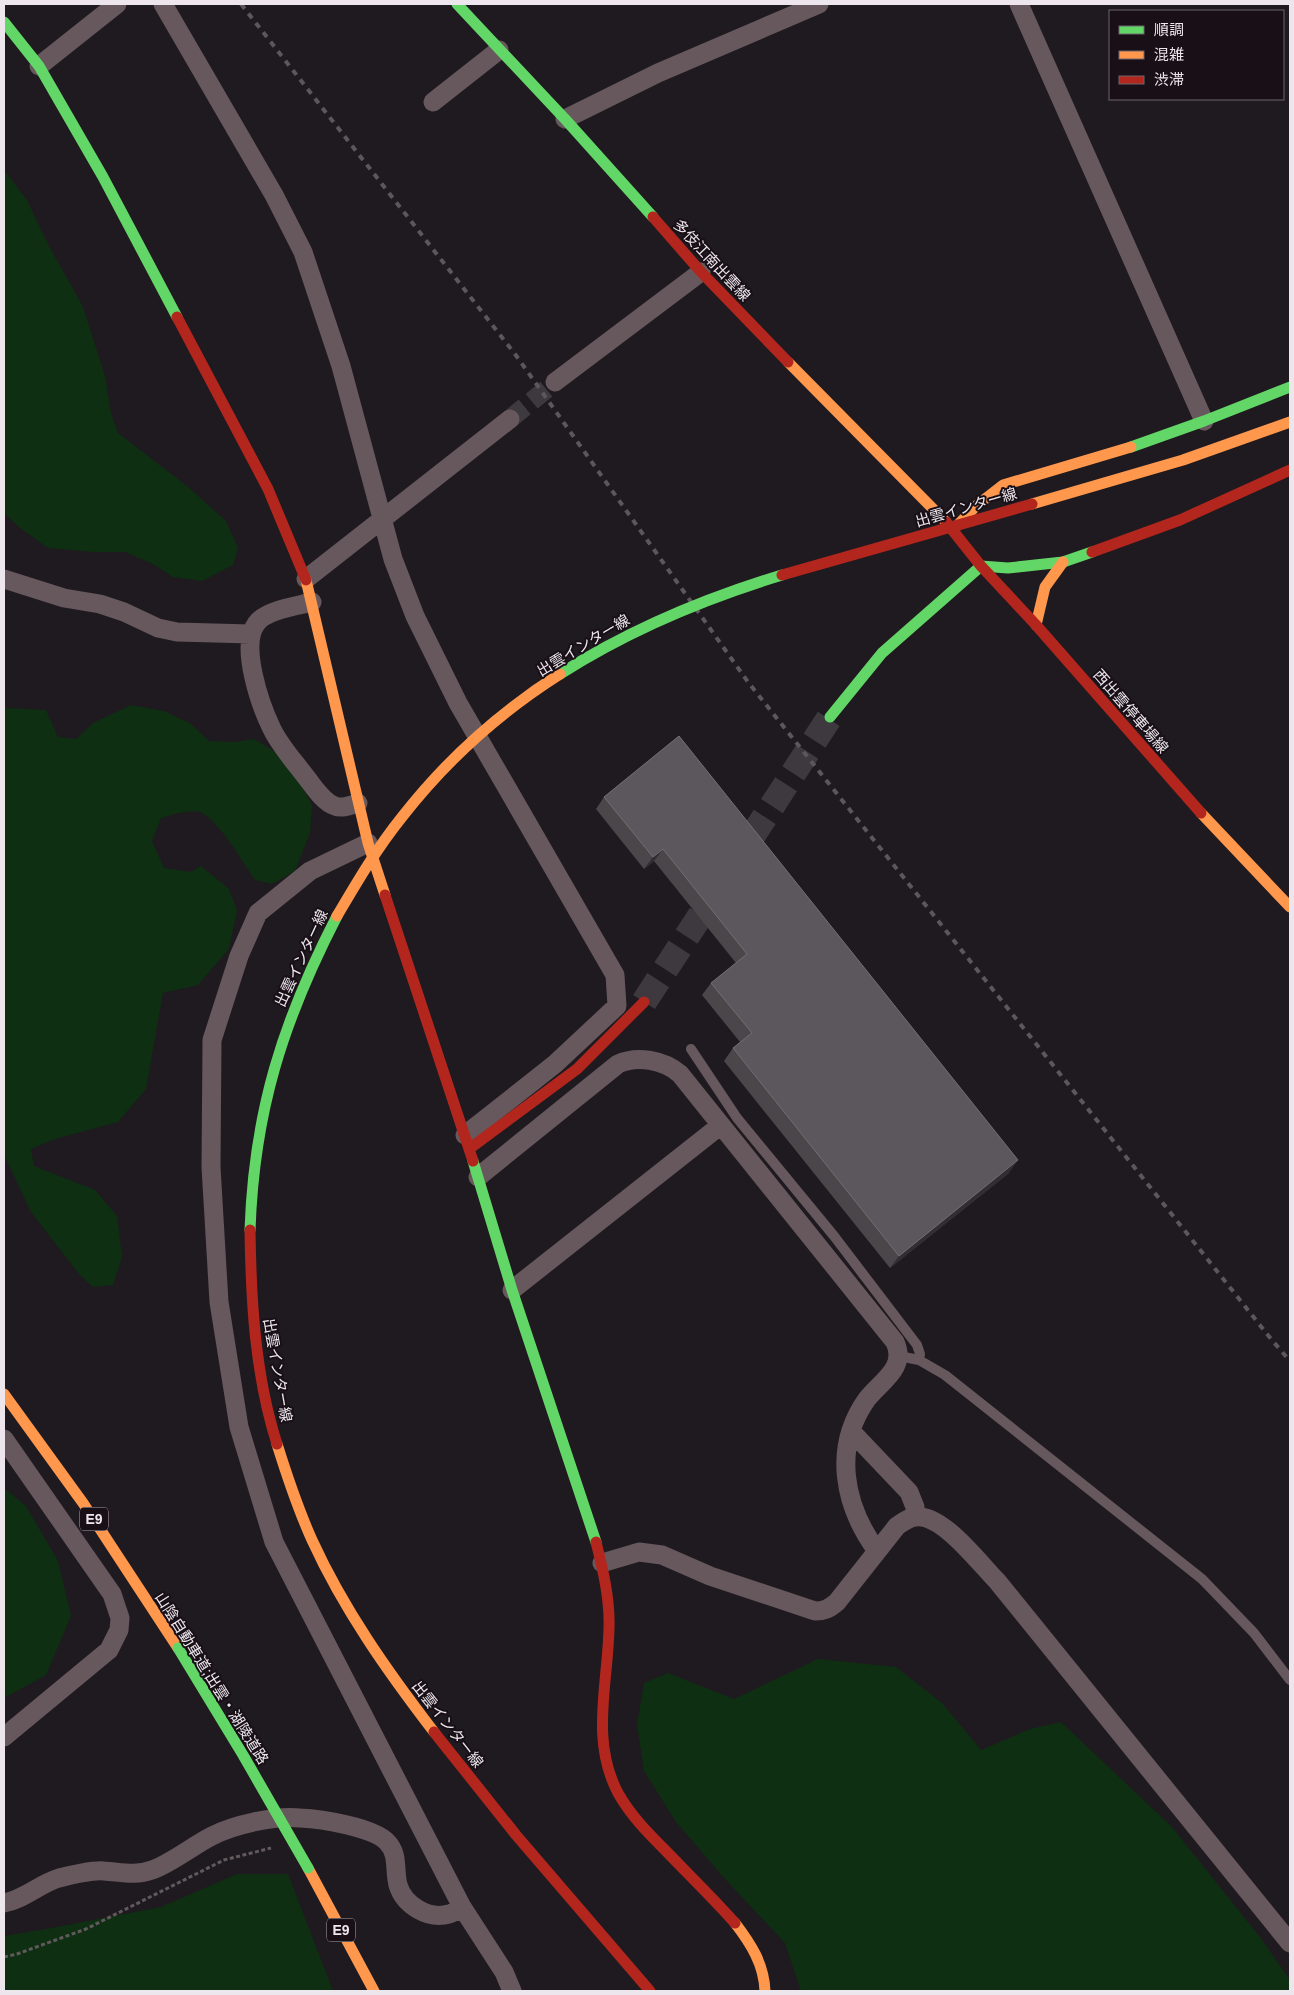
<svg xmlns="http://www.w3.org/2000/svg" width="1294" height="1995" font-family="Arial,'Noto Sans JP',sans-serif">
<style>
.green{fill:#0e2f12}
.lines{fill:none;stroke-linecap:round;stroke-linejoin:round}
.street-tunnel{stroke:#3e393e;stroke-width:19;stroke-dasharray:19 9;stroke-linecap:butt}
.secondary-tunnel{stroke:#3e393e;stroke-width:26;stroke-dasharray:26 13;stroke-linecap:butt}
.path{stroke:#62595d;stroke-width:3;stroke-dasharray:4 2.5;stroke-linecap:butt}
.lane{stroke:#66585c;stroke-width:10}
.street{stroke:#66585c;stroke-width:19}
.fast{stroke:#63d668;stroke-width:11}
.slow{stroke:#ff974d;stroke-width:11}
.jam{stroke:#b3261e;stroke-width:11}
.rail{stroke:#5d565a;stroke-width:4;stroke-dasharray:6 6;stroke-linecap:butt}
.fast-bridge{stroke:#63d668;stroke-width:11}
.slow-bridge{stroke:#ff974d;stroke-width:11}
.jam-bridge{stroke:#b3261e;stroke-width:11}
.wall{fill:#4a464a}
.shaded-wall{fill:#322d32}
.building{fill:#5c575c;stroke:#726e72}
.labels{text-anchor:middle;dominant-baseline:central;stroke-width:4;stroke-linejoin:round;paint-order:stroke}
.shield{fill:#180f17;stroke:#ada6ad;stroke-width:1}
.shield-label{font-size:14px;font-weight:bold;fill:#ede7ed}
.street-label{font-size:15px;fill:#ede7ed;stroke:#180f17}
</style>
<rect width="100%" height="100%" fill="#1f1a1f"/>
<path class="green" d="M4 170 27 200 48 244 83 307 105 376 111 413 118 433 187 486 226 521 238 548 233 565 202 581 173 577 153 564 125 552H94L48 548 20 528 4 513Z
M131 705 164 711 191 724 209 741 236 742 254 739 274 751 300 783 312 805 310 833 295 871 272 884 255 880C245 865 215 815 199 812 185 810 173 815 161 818L152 841 164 868 191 872 201 866 229 889 237 910 229 949 198 985 163 993 146 1089 118 1122 55 1139 31 1149 34 1166 95 1190 117 1216 122 1257 113 1285 93 1287 79 1274 31 1212 4 1155V708L46 710 58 737 76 739 93 723Z
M4 1488 26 1506 58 1561 71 1616 46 1675 4 1698Z
M818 1659 896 1667 942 1703 981 1750 1030 1729 1061 1722 1171 1826 1260 1937 1290 1980V1991H801L785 1943 725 1879 676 1822 644 1771 637 1724 644 1683 668 1673 734 1699Z
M237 1874H288L333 1991H4V1936L52 1928 161 1907Z"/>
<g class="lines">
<path class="street-tunnel" d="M510 419 555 382"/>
<path class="secondary-tunnel" d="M644 1002 830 717"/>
<path class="path" d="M4 1957 17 1954 86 1929 224 1860 271 1848"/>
<path class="lane" d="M691 1049 737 1118 834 1236 917 1345 920 1354 919 1360
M899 1356 919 1360 945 1375 1202 1579 1254 1633 1290 1680"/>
<path class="street" d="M163 4 274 195 303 252 341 366 393 559 415 616 458 703 615 975 617 1006 555 1064 465 1135
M1019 4 1204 421
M39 66 117 4
M433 102 499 50
M565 119 658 73 819 4
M555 382 701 272
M4 579 64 598 100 604 124 612 158 628 177 632 251 634
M306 579 510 419
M312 602C297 606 265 610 256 624 240 646 260 704 271 727 279 745 294 761 306 777 314 787 323 802 335 806 342 809 351 805 358 803
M368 843 310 871 258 913 239 956 212 1040 211 1167 219 1302 239 1427 274 1542 462 1907 504 1972 512 1991
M478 1177 618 1064C637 1055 664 1060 680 1074L895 1342C907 1368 881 1381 867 1399 832 1448 844 1506 877 1551
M512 1290 721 1125
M851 1431 909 1492 915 1507V1517
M4 1439 112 1594 120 1618 119 1630 109 1650 4 1737
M602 1563 639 1552 662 1555 710 1576 815 1611C824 1611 829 1609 837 1602L897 1526C903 1522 908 1518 915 1517 942 1513 979 1563 997 1581L1290 1943
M4 1903C25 1899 39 1884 59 1878 70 1875 93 1870 104 1871 121 1872 135 1876 152 1870 170 1864 194 1845 212 1836 233 1825 276 1815 300 1818 321 1819 373 1827 387 1842 399 1854 394 1870 398 1885 404 1905 428 1920 449 1914 454 1913 458 1909 462 1907"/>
<path class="fast" d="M457 4 565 119 653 217
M4 22 39 66 103 177 177 317
M1131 447 1204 421 1290 387
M830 717 882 653 981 566 1008 568 1063 562 1092 552
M473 1161 512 1290 596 1542
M250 1230C254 1111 283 1021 337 916"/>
<path class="slow" d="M788 362 946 522
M1032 504 1183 460 1290 422
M953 530 976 506 1003 485 1131 447
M306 580 368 843 385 895
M1036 625 1045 587 1063 562
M1201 813 1290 907
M4 1394 83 1503 178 1648
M277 1444C287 1476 298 1509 312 1540 344 1610 388 1672 434 1732
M308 1868 374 1991
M735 1923C751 1944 764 1964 765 1991"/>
<path class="jam" d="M653 217 701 272 788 362
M177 317 268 489 306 580
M946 522 981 566 1036 625 1201 813
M1092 552 1180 520 1290 470
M385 895 473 1161
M469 1149 577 1069 644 1002
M250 1230C251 1302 255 1375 277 1444
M596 1542C603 1570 610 1599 609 1628 608 1684 590 1740 618 1793 631 1816 648 1833 666 1851 689 1875 713 1898 735 1923
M434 1732 516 1835 650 1991"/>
<path class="rail" d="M241 4 515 354 748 682 1271 1339 1290 1361"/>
<path class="fast-bridge" d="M560 674C629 630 703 599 782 575
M178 1648 243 1755 308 1868"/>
<path class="slow-bridge" d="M337 916C357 882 377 848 402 817 445 762 500 712 560 674"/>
<path class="jam-bridge" d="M782 575 1032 504"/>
</g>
<path class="wall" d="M679 736 1009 1173 890 1268 724 1061 733 1048 740 1042 702 995 711 983 736 963 654 861 644 869 596 809 604 797Z"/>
<path class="shaded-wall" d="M663 849 654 861 644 869 653 857Z
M1018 1160 1009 1173 890 1268 899 1256Z"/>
<path class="building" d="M679 736 1018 1160 899 1256 733 1048 752 1033 711 983 747 954 663 849 653 857 604 797Z"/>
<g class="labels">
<g class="shield">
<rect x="80" y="1507.5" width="28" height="23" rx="4"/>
<rect x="327" y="1918.5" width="28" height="23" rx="4"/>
</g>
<g class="shield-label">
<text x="94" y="1519">E9</text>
<text x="341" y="1930">E9</text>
</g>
<g class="street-label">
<text transform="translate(712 260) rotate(47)">多伎江南出雲線</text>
<text transform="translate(966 507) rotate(-16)">出雲インター線</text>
<text transform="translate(583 645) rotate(-31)">出雲インター線</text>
<text transform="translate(1131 711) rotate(49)">西出雲停車場線</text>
<text transform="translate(301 958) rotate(-65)">出雲インター線</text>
<text transform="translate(278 1370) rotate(80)">出雲インター線</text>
<text transform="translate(212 1678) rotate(58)">山陰自動車道;出雲・湖陵道路</text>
<text transform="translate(448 1724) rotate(52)">出雲インター線</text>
</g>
</g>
<rect width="1294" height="1995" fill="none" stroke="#ede7ed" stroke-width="10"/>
<rect x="1109" y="10" width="175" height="90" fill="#180f17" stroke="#6d656d"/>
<rect x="1119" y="26" width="25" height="8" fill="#63d668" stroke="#6d656d"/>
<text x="1154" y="35" font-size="15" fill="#ede7ed">順調</text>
<rect x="1119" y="51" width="25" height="8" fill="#ff974d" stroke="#6d656d"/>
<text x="1154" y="60" font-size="15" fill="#ede7ed">混雑</text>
<rect x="1119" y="76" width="25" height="8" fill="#b3261e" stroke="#6d656d"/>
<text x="1154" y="85" font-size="15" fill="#ede7ed">渋滞</text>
</svg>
